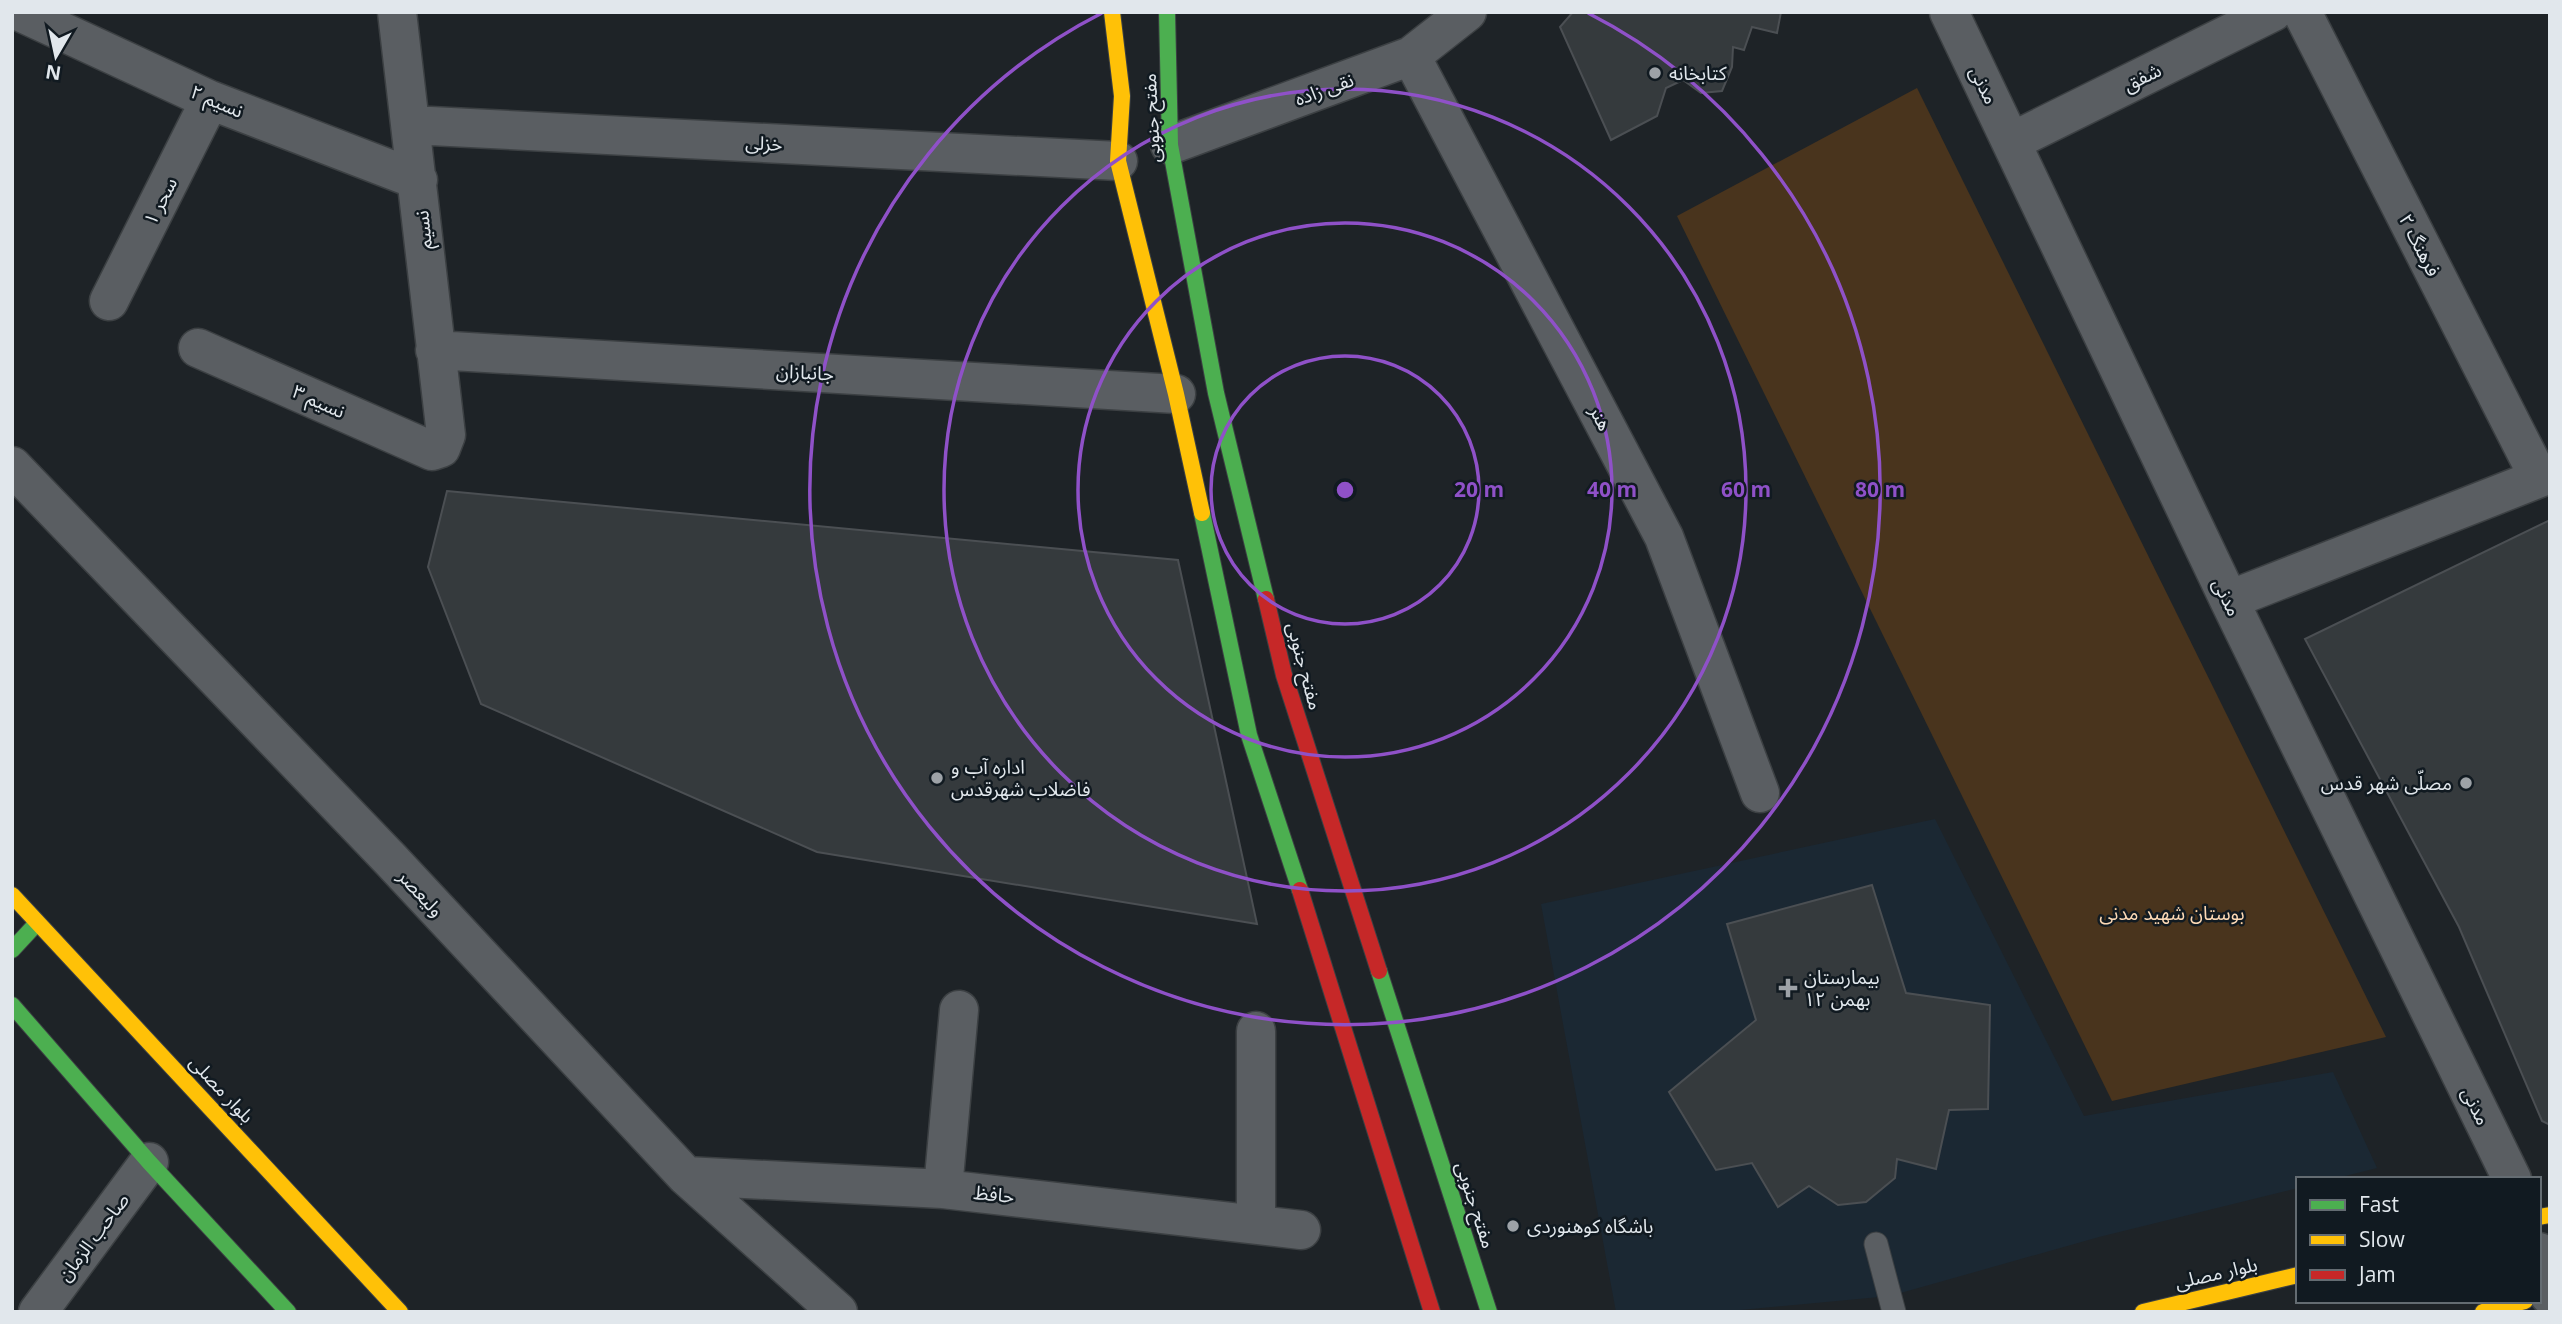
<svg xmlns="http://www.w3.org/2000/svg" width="2562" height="1324" font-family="'Open Sans','Noto Sans Arabic',sans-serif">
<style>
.built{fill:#1b2833}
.green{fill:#49341d}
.building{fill:#353a3d;stroke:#4b4f53;stroke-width:2}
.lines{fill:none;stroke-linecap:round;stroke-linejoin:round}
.lane-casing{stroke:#3c4043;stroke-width:25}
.street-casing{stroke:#3c4043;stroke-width:41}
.fast-casing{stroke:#3c4043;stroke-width:18}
.slow-casing{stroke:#3c4043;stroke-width:18}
.jam-casing{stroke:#3c4043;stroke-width:18}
.lane{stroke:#5a5e62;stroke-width:23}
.street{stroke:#5a5e62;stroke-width:38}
.fast{stroke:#4caf50;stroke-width:16}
.slow{stroke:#ffc107;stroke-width:16}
.jam{stroke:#c62828;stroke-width:16}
.ring{fill:none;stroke:#8f51c8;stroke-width:3.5}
.poi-dot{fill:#9da2a7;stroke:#111a21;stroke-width:2.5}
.labels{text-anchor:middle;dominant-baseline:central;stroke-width:5;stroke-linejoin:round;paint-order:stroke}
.poi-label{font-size:19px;fill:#e1e7ec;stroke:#111a21;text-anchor:start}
.street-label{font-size:19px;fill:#e1e7ec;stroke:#111a21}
.park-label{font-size:19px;fill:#fcd9b5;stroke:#111a21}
.centre{fill:#8f51c8;stroke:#111a21;stroke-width:3.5}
.ring-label{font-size:21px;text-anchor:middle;font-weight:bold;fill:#8f51c8;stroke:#111a21;stroke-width:5;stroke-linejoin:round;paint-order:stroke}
</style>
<rect width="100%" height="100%" fill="#1e2327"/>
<path class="built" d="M1935 819 2084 1116 2333 1072 2377 1168 2333 1179H2298V1188L2099 1237 1890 1296 1719 1312H1616L1541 904Z"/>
<path class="green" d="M1917 88 2386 1037 2112 1101 1677 216Z"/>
<path class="building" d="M1573 12H1781L1777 33 1752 27 1744 50 1733 47 1732 67 1722 91 1701 93 1683 80 1666 88 1657 116 1611 140 1560 27Z
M447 491 1178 560 1257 924 817 852 481 704 428 567Z
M2550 520V1125L2542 1121 2459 927 2305 639Z
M1872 885 1906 993 1990 1005 1988 1109 1949 1110 1936 1169 1897 1159 1895 1178 1866 1202 1838 1205 1809 1186 1778 1207 1752 1163 1716 1170 1669 1092 1756 1020 1727 924Z"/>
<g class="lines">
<defs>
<path id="lane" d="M1876 1244 1894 1312"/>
<path id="street" d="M20 12 210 100 418 180
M1949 12 2229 600 2512 1179
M2302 12 2539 478
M1411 56 1664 537 1760 793
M411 125 1118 161
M2011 142 2273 12
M1170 145 1411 56 1467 12
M109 301 210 100
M198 348 432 451 441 448 446 435 397 12
M435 350 1176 394
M12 466 391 860 686 1176 838 1312
M2229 600 2550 474
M1256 1031V1224
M686 1176 943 1189 1301 1230
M943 1189 959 1010
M2539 1252 2549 1295
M38 1312 149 1162"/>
<path id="fast" d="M1167 12 1170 145 1216 393 1266 599
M1202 513 1249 735 1300 890
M12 950 37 923
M1379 971 1489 1312
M12 1005 149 1162 288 1312"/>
<path id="slow" d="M1112 12 1122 96 1118 161 1176 394 1202 513
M12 895 400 1312
M2539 1217 2550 1215
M2143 1312 2298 1275
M2483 1312 2525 1301"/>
<path id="jam" d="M1266 599 1284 675 1379 971
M1300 890 1432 1312"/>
</defs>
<use href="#lane" class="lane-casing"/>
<use href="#street" class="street-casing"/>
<use href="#fast" class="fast-casing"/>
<use href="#slow" class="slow-casing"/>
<use href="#jam" class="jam-casing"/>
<use href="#lane" class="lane"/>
<use href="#street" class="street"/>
<use href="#fast" class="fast"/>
<use href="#slow" class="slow"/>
<use href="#jam" class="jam"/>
</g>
<g class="ring">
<circle cx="1345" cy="490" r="134"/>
<circle cx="1345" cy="490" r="267"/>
<circle cx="1345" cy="490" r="401"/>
<path d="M1588 13A535 535 0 1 1 1102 13"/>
</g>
<g class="poi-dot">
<circle cx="1655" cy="73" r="7"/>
<circle cx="937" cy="778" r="7"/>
<circle cx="2466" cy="783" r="7"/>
<path d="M1784.5 977.5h7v7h7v7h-7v7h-7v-7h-7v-7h7z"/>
<circle cx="1513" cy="1226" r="7"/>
</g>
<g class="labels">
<g class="poi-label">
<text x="1669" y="73">کتابخانه</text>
<text x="951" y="767">اداره آب و<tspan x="951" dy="22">فاضلاب شهرقدس</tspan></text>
<text x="2452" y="783" text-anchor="end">مصلّی شهر قدس</text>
<text x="1804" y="977">بیمارستان<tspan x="1804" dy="22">۱۲ بهمن</tspan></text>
<text x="1527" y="1226">باشگاه کوهنوردی</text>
</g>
<g class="street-label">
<text transform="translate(2142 77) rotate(-26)">شفق</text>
<text transform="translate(1984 85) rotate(64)">مدنی</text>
<text transform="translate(1324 89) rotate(-20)">نقی زاده</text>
<text transform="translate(217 101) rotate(23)">نسیم ۲</text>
<text transform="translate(1151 118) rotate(-93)">مفتح جنوبی</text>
<text transform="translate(764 143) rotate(3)">خزلی</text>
<text transform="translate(160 201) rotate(-63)">سحر ۱</text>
<text transform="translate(423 230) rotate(-96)">نسیم</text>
<text transform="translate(2420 245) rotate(63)">فرهنگ ۲</text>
<text transform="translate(805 372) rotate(3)">جانبازان</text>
<text transform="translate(319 401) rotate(24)">نسیم ۳</text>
<text transform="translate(1601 418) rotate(62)">هنر</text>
<text transform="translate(2227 597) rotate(64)">مدنی</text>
<text transform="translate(1305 666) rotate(75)">مفتح جنوبی</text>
<text transform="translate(421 893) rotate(47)">ولیعصر</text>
<text transform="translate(222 1089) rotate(47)">بلوار مصلی</text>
<text transform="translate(2476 1106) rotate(64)">مدنی</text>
<text transform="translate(994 1194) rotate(6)">حافظ</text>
<text transform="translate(1476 1205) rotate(72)">مفتح جنوبی</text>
<text transform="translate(93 1237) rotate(-53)">صاحب الزمان</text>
<text transform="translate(2216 1273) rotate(-13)">بلوار مصلی</text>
</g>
<g class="park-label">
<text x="2172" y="913">بوستان شهید مدنی</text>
</g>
</g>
<circle cx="1345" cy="490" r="10" class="centre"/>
<g class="ring-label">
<text x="1479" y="497">20 m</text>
<text x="1612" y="497">40 m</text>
<text x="1746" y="497">60 m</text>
<text x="1880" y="497">80 m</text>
</g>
<rect width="2562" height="1324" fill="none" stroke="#e1e7ec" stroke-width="28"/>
<rect x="2296" y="1177" width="245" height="126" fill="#111a21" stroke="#646c72" stroke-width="2"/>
<rect x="2310" y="1200" width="35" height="10" fill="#4caf50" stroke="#646c72" stroke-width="2"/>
<text x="2359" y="1212" font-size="21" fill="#e1e7ec">Fast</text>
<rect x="2310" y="1235" width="35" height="10" fill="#ffc107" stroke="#646c72" stroke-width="2"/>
<text x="2359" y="1247" font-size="21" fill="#e1e7ec">Slow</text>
<rect x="2310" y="1270" width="35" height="10" fill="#c62828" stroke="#646c72" stroke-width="2"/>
<text x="2359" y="1282" font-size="21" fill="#e1e7ec">Jam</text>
<g transform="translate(56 56) rotate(189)" stroke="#111a21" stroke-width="5" paint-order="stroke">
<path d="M0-5L12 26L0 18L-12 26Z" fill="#e1e7ec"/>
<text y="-10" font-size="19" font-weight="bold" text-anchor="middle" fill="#e1e7ec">N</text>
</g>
</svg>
